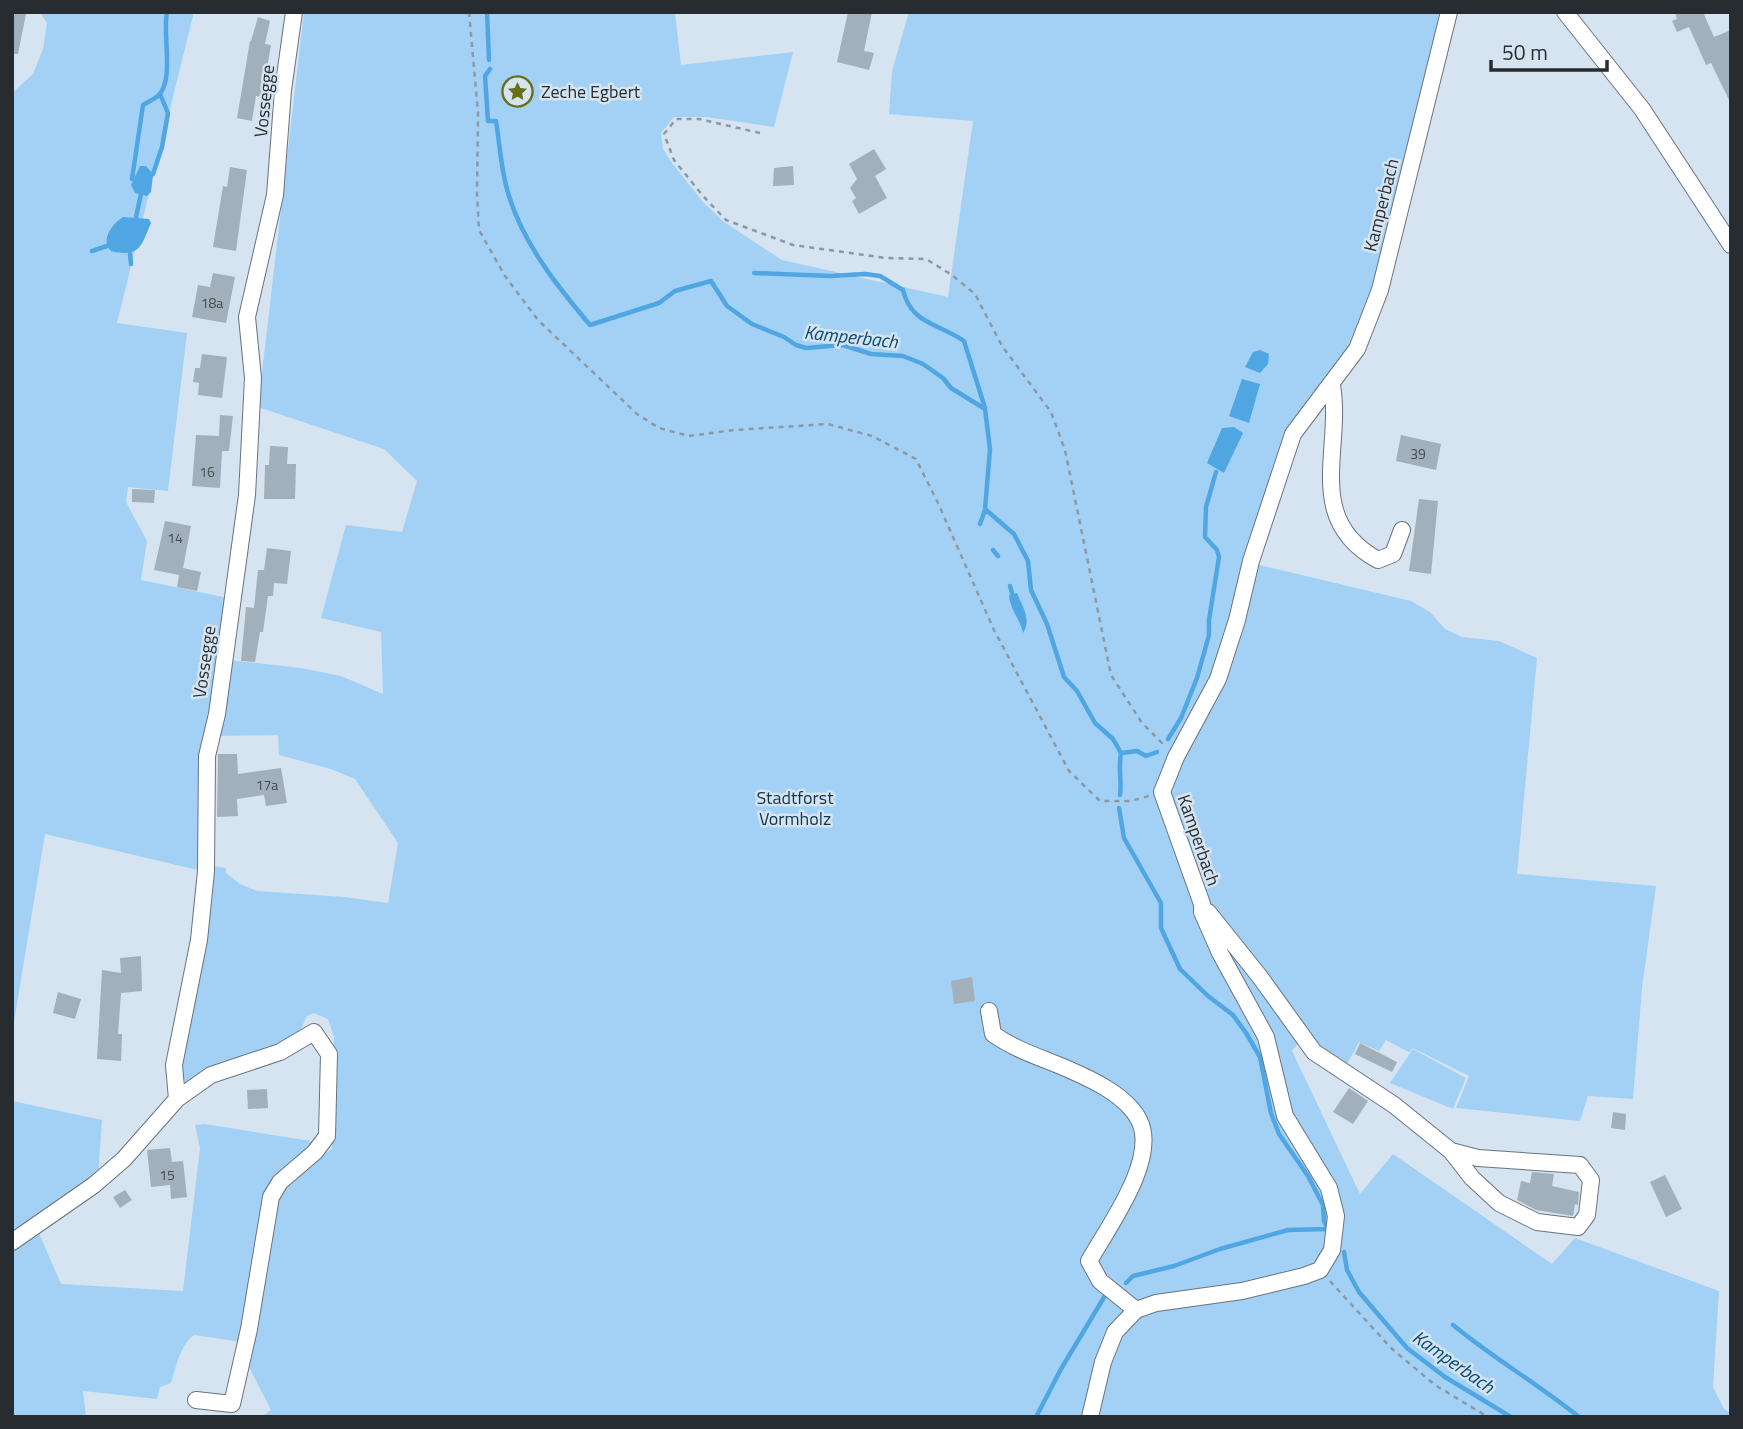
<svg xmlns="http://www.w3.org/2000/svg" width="1743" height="1429" font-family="'Titillium Web',sans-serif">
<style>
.green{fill:#a3d1f5}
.water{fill:#4fa6e3}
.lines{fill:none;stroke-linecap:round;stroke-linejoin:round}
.stream{stroke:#4fa6e3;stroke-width:4.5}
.building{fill:#a2b0bb}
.minor-casing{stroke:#67747f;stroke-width:18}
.path{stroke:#8e98a2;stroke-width:2.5;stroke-dasharray:5 5;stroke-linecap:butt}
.minor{stroke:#fff;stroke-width:16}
.labels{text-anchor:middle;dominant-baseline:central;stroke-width:5;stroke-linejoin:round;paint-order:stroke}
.number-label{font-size:14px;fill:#464d54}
.poi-label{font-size:18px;fill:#272c31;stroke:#d5e4f0;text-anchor:start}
.street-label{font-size:18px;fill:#272c31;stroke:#d5e4f0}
.park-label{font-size:18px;fill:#11364f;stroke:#d5e4f0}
.water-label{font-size:19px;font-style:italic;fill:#064c74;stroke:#d5e4f0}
</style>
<rect width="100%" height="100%" fill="#d5e4f0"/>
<path class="green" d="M40 12H194L117 323 187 333 168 491 128 487 126 502 147 541 141 580 228 598 202 871 45 834 12 1034V93L33 74 43 49 47 23Z
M304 12H675L681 65 793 52 774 127 707 117H674L661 133 663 149 672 163 703 202 724 222 782 260 948 297 973 121 889 114 892 71 909 12H1446L1381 278 1357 344 1291 432 1248 559 1216 677 1172 759 1160 794 1195 896 1200 895 1169 800 1186 747 1225 678 1255 564 1411 601 1430 612 1445 629 1462 637 1499 641 1537 658 1517 874 1656 886 1642 988 1633 1099 1588 1096 1580 1121 1456 1108 1469 1076 1413 1048 1409 1052 1386 1040 1379 1051 1359 1042 1347 1064 1303 1037 1292 1051 1360 1194 1393 1154 1552 1264 1575 1238 1719 1291 1713 1387 1724 1409 1731 1413V1417H261L271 1410 246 1361 277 1199C289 1176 310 1163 332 1149L334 1037 328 1019 314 1013 307 1016C303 1023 302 1030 296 1035 274 1053 244 1054 220 1066 209 1071 197 1083 186 1082L178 1071 204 937 211 866 226 868V873L240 884 257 891 344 897 388 903 398 843 355 779 331 769 279 755 278 735 217 736 228 660 301 668 341 676 383 694 381 632 321 618 346 525 402 532 417 481 384 449 258 407Z
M1413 1049 1466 1078 1453 1109 1390 1083Z
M12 1101 102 1120 98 1176 12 1237Z
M205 1124 317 1142 274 1175 266 1195 241 1342 194 1335C180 1345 176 1367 171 1383L160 1387 157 1399 83 1391 86 1417H12V1248L38 1231 61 1284 183 1291 200 1148 195 1125Z"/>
<path class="water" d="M140 166H146L153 174 151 192 147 196 135 193 131 185Z
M123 217 149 219 151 223C141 246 140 258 111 251 100 240 112 224 123 217Z
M1260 350 1269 354 1268 364 1260 373 1245 367 1253 352Z
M1242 379 1260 384 1249 423 1229 416Z
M1234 427 1243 433 1224 473 1207 463 1222 428Z
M1017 593C1022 606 1032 619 1023 633 1020 619 1010 610 1009 595Z"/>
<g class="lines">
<path class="stream" d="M487 12 489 60
M490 69 485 76 488 121H496C500 146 501 172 509 196 524 245 558 287 590 325L659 303 675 291 711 281 727 306 752 324 784 337 796 345 806 348 843 345 871 354 903 356 923 364 943 378 951 388 985 409 990 449 985 509 1014 534 1028 561 1031 590 1047 624 1064 677 1077 691 1095 723 1113 739 1121 753C1118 768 1122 780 1120 795
M153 174 162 147 168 113 160 94
M132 179 143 105C148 102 154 99 158 96 175 80 162 34 167 12
M136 217 141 194
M92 251 107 246
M130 254 131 264
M754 273 830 276 865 274 880 276 903 290C911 324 938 323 964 341L985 408
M980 524 985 510
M993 550 998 556
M1010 586 1012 593
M1168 739 1181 718 1197 678 1209 635V620L1219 557 1217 550 1205 537 1206 507 1216 472
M1121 753 1137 751 1146 756 1157 752
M1119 808 1124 838 1161 903V928L1180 969 1208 996 1233 1015 1246 1033 1260 1057 1271 1113 1279 1134 1308 1176 1323 1205 1324 1221 1328 1229 1288 1230 1220 1249 1174 1266 1133 1276 1126 1283
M1344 1252 1347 1270 1359 1292 1407 1348 1445 1377 1511 1417
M1453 1325C1493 1358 1538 1384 1579 1417
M1036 1417 1061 1369 1106 1294"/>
</g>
<path class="building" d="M12 12 26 14 18 54H12Z
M848 12H872L864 51 874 53 869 70 837 62Z
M1675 12H1703L1714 37 1731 30V104L1711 63 1706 65 1689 27 1677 32 1672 21 1677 19Z
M258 17 270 21 265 44 271 45 262 97 256 96 252 121 237 118 250 41H251Z
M874 149 886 169 875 176 887 198 859 214 852 201 856 198 850 188 857 179 849 164Z
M793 166 794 185 773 186 774 168Z
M230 167 247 170 236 251 213 247 223 186 227 187Z
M213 273 235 277 226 323 192 317 198 285 210 287Z
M202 354 227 357 222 398 198 395 199 383 193 382 195 368H200Z
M220 415 233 416 229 451H222L220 488 192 486 196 435 219 436Z
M1401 435 1441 444 1436 470 1396 461Z
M270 446 288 447 287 464H296L295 499H264L265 465H269Z
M132 489 155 490 154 503 132 502Z
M1419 499 1438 501 1431 574 1409 571Z
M165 521 191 526 183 568 201 572 197 591 177 587 179 575 154 570Z
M267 548 291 551 287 584 274 583 273 596H268L263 632H260L255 662 241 661 246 607 254 608 258 570H264Z
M218 754H237L238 774 281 768 287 803 266 806 264 795 237 799 238 816 217 817Z
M141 956 142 991 121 993 118 1034H122L121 1061 97 1059 102 970 121 973 120 958Z
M972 977 975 1001 954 1004 951 981Z
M58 992 81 999 75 1019 53 1013Z
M1360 1043 1397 1062 1392 1072 1355 1054Z
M1349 1088 1368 1101 1353 1124 1333 1112Z
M267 1089 268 1108 248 1109 247 1090Z
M1613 1112 1626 1114 1625 1130 1611 1128Z
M170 1148 172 1162 183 1161 187 1197 171 1199 170 1185 151 1187 147 1150Z
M1532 1172 1554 1174 1552 1186 1579 1192 1578 1205 1575 1204 1573 1216 1536 1210 1517 1200 1521 1181 1530 1183Z
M1665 1175 1682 1209 1666 1217 1650 1182Z
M125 1190 132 1200 120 1208 113 1197Z"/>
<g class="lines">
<defs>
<path id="minor" d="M1565 12 1642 109 1731 245
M1332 385C1343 449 1303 519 1378 560L1393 554 1402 530
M1208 912 1260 977 1314 1052 1394 1105 1451 1151 1472 1178 1499 1203 1537 1222 1578 1227 1587 1215 1591 1180 1580 1165 1478 1158 1451 1151
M989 1011 993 1034C1017 1051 1043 1058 1070 1070 1093 1080 1127 1096 1139 1120 1159 1159 1108 1227 1089 1261L1100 1281 1136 1310
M177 1099 211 1075 280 1052 314 1032 329 1054 327 1136 315 1152 280 1182 271 1197 249 1329 232 1404 196 1400
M12 1242 94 1185 124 1159 177 1099 174 1065 199 940 206 871 207 756 217 714 247 495 253 378 247 317 275 195 283 90 294 12
M1090 1417 1103 1362 1115 1332 1136 1310 1156 1303 1242 1291 1304 1276 1320 1270 1332 1250 1336 1216 1329 1188 1285 1116 1266 1037 1220 953 1202 912V904L1162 792 1176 757 1218 679 1237 620 1251 561 1293 434 1357 349 1380 290 1449 12"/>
</defs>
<use href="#minor" class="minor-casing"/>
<path class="path" d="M469 12 478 113 477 193 479 230 505 276 538 320 637 414 659 428 689 436 734 430 828 424 872 436 916 459 938 503 994 630 1069 771 1100 801H1130L1149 796
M760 133 699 119H676L664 134 674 160 703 196 726 220 793 245 886 258 926 259 952 275 975 294 1002 346 1051 412 1065 450 1111 675 1142 723 1164 745
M1330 1281 1391 1348 1435 1385 1488 1417"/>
<use href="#minor" class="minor"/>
</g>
<defs>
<symbol id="sight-ring" viewBox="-11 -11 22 22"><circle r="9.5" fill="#d5e4f0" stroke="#66701a" stroke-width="1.5"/><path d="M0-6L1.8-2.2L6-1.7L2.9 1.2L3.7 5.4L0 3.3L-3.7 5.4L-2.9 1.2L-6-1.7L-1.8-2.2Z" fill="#66701a"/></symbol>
</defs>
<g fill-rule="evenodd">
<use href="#sight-ring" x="500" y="74" width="35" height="35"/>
</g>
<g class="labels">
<g class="number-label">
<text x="212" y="302">18a</text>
<text x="1418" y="453">39</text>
<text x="207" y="471">16</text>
<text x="175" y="537">14</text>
<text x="267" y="784">17a</text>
<text x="167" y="1174">15</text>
</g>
<g class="poi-label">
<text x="541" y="91">Zeche Egbert</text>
</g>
<g class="street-label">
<text transform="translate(264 101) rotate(-84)">Vossegge</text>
<text transform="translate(1381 205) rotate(-76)">Kamperbach</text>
<text transform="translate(204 662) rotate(-82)">Vossegge</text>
<text transform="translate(1199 840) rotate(71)">Kamperbach</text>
</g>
<g class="park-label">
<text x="795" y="797">Stadtforst<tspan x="795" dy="21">Vormholz</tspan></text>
</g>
<g class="water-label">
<text transform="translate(851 336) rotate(6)">Kamperbach</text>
<text transform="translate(1454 1361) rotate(35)">Kamperbach</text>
</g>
</g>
<rect width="1743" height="1429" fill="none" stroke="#272c31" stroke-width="28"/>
<path d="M1491 60v10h116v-10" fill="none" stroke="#272c31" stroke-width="3.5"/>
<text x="1502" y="60" font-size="21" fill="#272c31" stroke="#d5e4f0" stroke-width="5" paint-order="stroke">50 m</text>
</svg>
